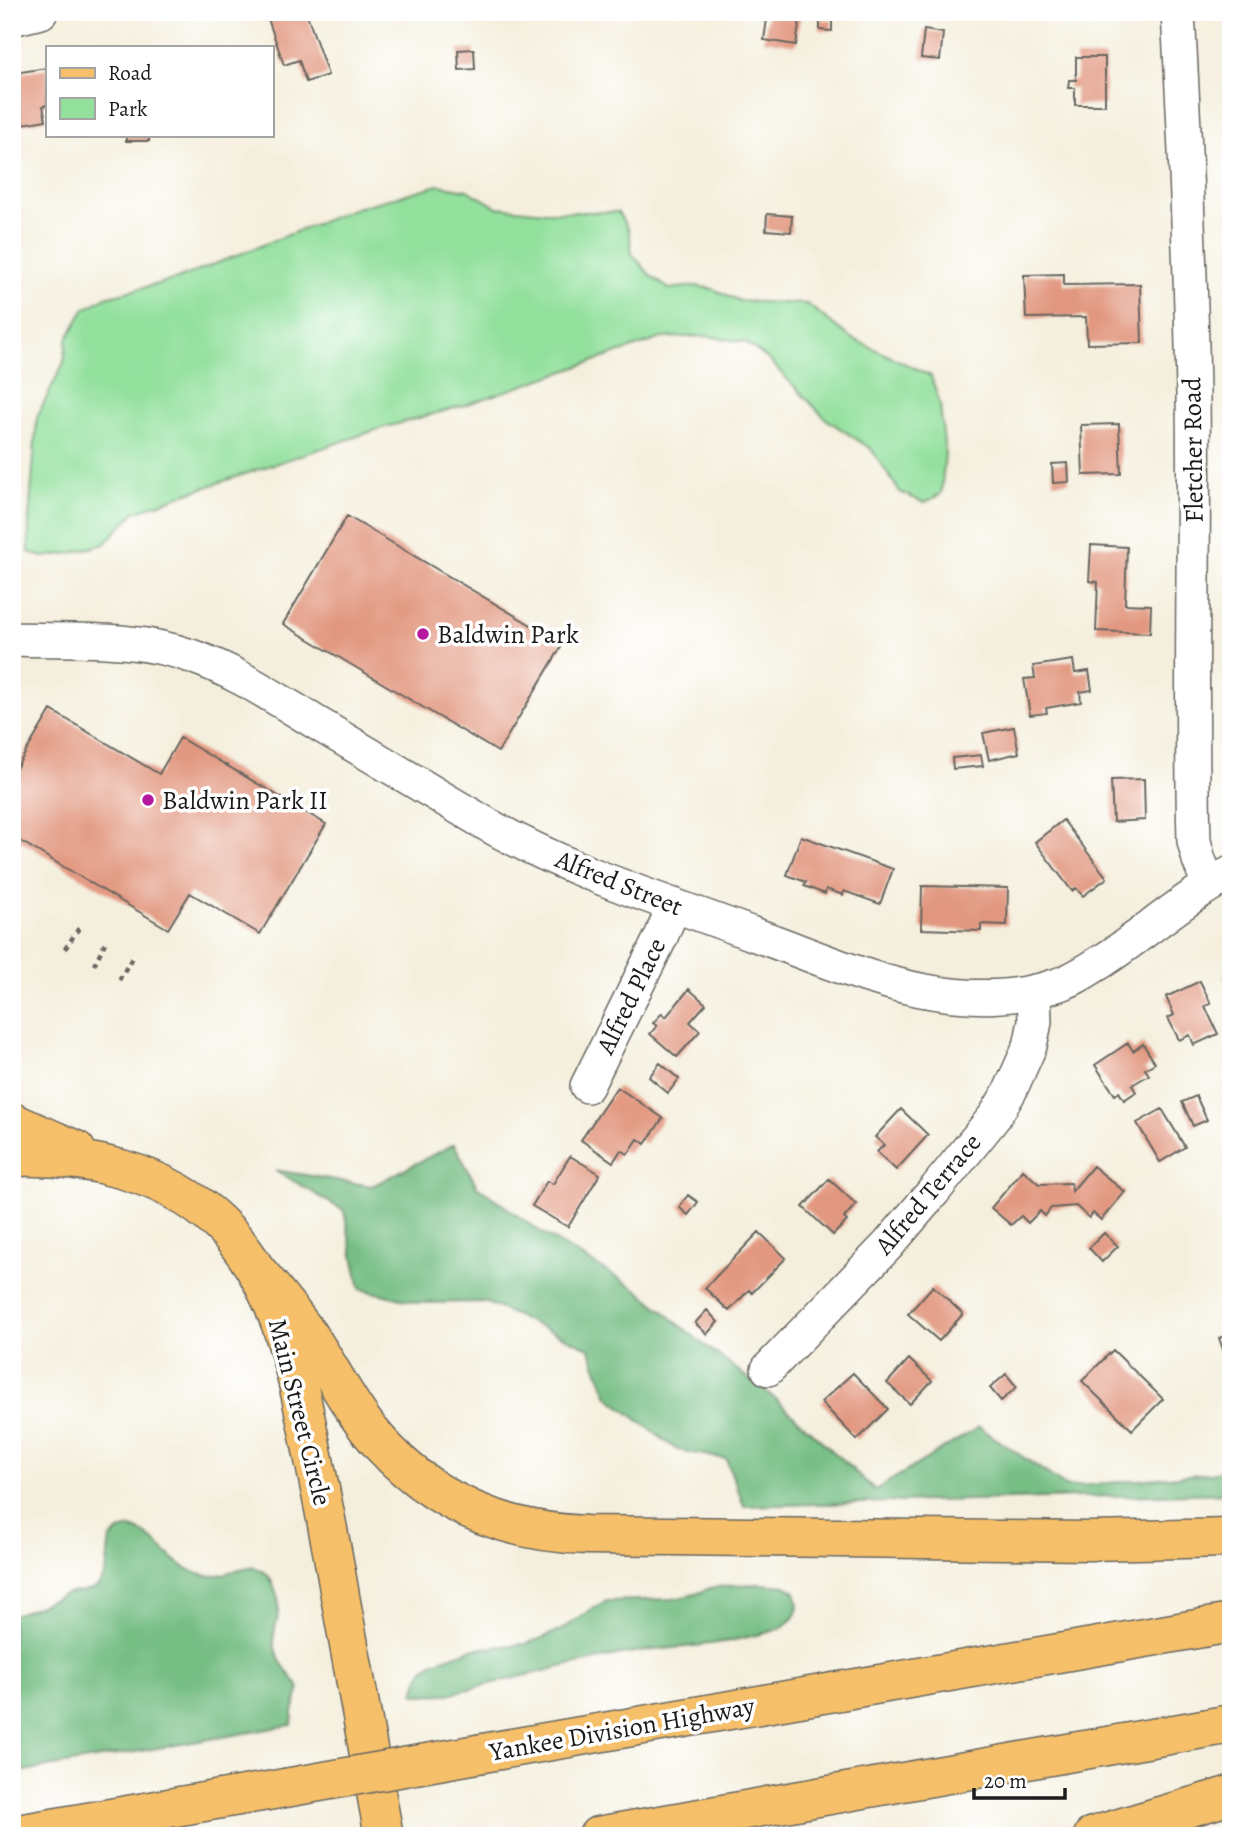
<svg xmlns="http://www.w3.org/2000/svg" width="1243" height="1848" font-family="Alegreya,serif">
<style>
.green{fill:#93e09d;stroke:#587e5c;stroke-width:2}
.forest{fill:#76be84;stroke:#496d50;stroke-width:2}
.building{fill:#e29880}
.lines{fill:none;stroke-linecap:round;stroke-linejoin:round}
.minor-casing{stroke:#686660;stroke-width:36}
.major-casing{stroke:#686660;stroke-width:41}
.highway-casing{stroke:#686660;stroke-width:41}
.path{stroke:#686660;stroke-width:4.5;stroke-dasharray:5 5;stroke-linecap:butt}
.minor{stroke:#fff;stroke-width:33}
.major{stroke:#f6c06b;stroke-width:38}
.highway{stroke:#f6c06b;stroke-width:38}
.highway-bridge-casing{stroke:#686660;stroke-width:41;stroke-linecap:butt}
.highway-bridge{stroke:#f6c06b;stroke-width:38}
.poi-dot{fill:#b5179e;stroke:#fff;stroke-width:2.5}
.labels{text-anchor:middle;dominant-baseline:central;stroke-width:7;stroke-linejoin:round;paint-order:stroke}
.street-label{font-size:26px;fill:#1c1c1c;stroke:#fff}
.poi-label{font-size:26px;fill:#1c1c1c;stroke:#fff;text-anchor:start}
</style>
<rect width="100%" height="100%" fill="#fff"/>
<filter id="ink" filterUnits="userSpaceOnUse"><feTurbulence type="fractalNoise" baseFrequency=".0143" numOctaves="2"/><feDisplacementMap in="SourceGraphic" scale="14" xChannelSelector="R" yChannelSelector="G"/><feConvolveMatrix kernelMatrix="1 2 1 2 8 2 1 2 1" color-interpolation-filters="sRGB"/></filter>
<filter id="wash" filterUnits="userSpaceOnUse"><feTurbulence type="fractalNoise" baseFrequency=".00686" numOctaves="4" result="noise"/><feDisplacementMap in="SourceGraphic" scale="28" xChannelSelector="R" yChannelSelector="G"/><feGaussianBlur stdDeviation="1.57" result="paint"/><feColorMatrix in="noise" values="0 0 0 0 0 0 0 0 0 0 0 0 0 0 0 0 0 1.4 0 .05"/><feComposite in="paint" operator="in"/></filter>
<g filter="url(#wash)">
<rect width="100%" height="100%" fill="#f4efdd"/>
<path class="green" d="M439 185 467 190 497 207 545 212H618L629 231 632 254 651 276 669 289 697 286 713 289 740 301 807 304 851 338 931 376 940 404 945 454 941 494 924 503 900 492 871 449 826 419 769 360 745 342 706 336 662 338 462 406 379 429 179 496 135 512 104 544 72 553 43 557 29 552V519L37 417 64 362 67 339 84 310 106 297 177 279 356 208Z"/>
<path class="forest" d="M454 1144 477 1186 542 1233 638 1290 698 1340 778 1401 875 1490 979 1427 1067 1487 1210 1473 1231 1469V1493L744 1506 726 1459 677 1450 608 1397 589 1348 485 1302 418 1303 360 1289 344 1211 275 1170 372 1186Z
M131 1528C158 1536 168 1561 192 1571 199 1575 210 1577 218 1575 234 1573 248 1561 264 1572 272 1577 278 1596 279 1605 280 1618 272 1630 274 1642 276 1660 290 1675 300 1688L293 1712 292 1725 12 1773V1615C32 1610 50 1599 70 1593 78 1591 90 1593 97 1587 109 1577 107 1553 110 1539L119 1531Z
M761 1584 785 1586 795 1592C800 1605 799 1615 786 1624 778 1631 766 1633 756 1635 712 1647 667 1647 622 1654 604 1657 588 1664 569 1665L448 1694 417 1695 414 1693 418 1680 424 1669 434 1662 472 1649 525 1644 537 1640 563 1629 596 1606 607 1601 673 1599 696 1594 710 1588 734 1585Z"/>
<g id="blocks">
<path class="building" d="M270 12H306L328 75 306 82 299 60 284 65 266 13Z
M768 12H801L796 45 764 40Z
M820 19 832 20V31L820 30Z
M924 30 943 33 940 60 921 58Z
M474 49 475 69 459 70 458 50Z
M1076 57H1105V105H1075V88H1068L1069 80H1076Z
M47 68V105L43 106 46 120 12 126V92L16 91 14 73Z
M126 135H149V141H126Z
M767 214 792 216 791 232 766 230Z
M1064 274V285L1140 284 1142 343 1087 344 1086 317 1026 318 1024 275Z
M1119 424 1121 474 1083 475 1081 425Z
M1068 463 1069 482 1053 483 1052 464Z
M347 516 563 644 498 752 283 624Z
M1091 545 1127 547 1125 604 1151 605 1150 633 1096 631 1098 582 1089 581Z
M1073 660 1075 673 1089 671 1092 690 1080 692 1081 702 1046 708 1047 713 1030 715 1024 679 1035 678 1033 666Z
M51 710 159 774 180 738 326 824 260 934 190 893 168 929 12 836V775Z
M1014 727 1019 753 989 760 983 733Z
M981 755 983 766 953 769 952 758Z
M1144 779 1145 820 1113 822 1111 780Z
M1063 820 1107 878 1083 896 1076 888 1072 891 1035 842Z
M801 836 893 869 880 904 844 891 843 895 826 889 825 894 804 886 806 882 787 875Z
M922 886 1008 888 1007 925 981 924V931L921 929Z
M1231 971V987L1223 976Z
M1200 981 1211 1004 1205 1006 1218 1034 1194 1045 1190 1035 1179 1040 1168 1018 1174 1015 1166 997Z
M689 989 706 1004 690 1022 700 1031 677 1057 650 1034 657 1026 653 1023 662 1013 666 1017Z
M1128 1043 1133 1051 1143 1044 1155 1063 1145 1069 1149 1075 1132 1085 1136 1092 1124 1100 1119 1092 1115 1095 1095 1065Z
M660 1063 679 1079 668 1093 649 1077Z
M617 1087 663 1118 645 1144 638 1139 628 1154 621 1150 613 1162 581 1140Z
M1196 1096 1207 1120 1193 1126 1182 1102Z
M901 1109 928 1135 896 1170 877 1152 884 1145 875 1137Z
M1162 1109 1185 1147 1160 1162 1137 1123Z
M570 1156 600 1174 568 1227 532 1206 547 1181 553 1184Z
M1093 1166 1125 1192 1101 1220 1093 1213 1089 1218 1076 1206 1051 1208 1045 1216 1040 1211 1028 1223 1021 1216 1011 1225 991 1208 1023 1170 1039 1184 1071 1183 1072 1191Z
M829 1179 856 1204 844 1218 847 1221 833 1235 803 1207Z
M688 1195 698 1202 688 1215 679 1207Z
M759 1232 786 1258 752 1293 749 1290 729 1311 705 1288Z
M1104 1233 1118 1246 1102 1262 1089 1248Z
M933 1286 963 1314 939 1341 908 1314Z
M707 1310 718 1322 707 1334 695 1323Z
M1231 1334V1370H1230L1219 1338Z
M1113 1350 1163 1399 1132 1430 1082 1381Z
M909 1359 932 1381 910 1404 887 1383Z
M853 1373 888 1409 857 1440 821 1402Z
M1006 1374 1017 1387 1001 1401 990 1388Z"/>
</g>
</g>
<g filter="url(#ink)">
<use href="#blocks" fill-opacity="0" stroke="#686660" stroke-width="2"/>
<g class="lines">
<defs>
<path id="minor" d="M1178 12C1185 140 1191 267 1193 395 1195 543 1190 692 1194 841L1199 860 1209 885
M12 19 41 12
M12 639C71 641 135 636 191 656 235 671 275 698 315 722 372 756 430 791 488 825 571 872 664 901 753 934 813 955 874 984 938 993 977 999 1019 998 1057 985 1074 980 1089 969 1104 960 1147 932 1185 897 1231 873
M587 1086 661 937 674 905
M768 1369 888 1245 934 1191 995 1116 1010 1091 1030 1046 1035 1022 1034 991"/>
<path id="major" d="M12 1122 76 1150
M12 1157C84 1154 165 1171 219 1223 280 1281 296 1371 312 1450 322 1498 332 1547 340 1596 355 1676 369 1756 384 1836"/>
<path id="highway" d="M256 1270C277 1294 297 1319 315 1345 333 1373 348 1404 369 1430 425 1500 499 1532 587 1535L1090 1541 1231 1538
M483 1753 1231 1623
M12 1835 285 1788
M598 1836 1231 1724
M1093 1836 1231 1795"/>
</defs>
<use href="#minor" class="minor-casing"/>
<use href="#major" class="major-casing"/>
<use href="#highway" class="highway-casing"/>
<path class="path" d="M65 949 79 928
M94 965 105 943
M119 980 132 958"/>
<use href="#minor" class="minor"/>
<use href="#major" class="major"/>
<use href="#highway" class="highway"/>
<defs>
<path id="highway-bridge" d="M285 1788 483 1753"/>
</defs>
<use href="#highway-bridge" class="highway-bridge-casing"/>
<use href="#highway-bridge" class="highway-bridge"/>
</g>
</g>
<g class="poi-dot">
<circle cx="423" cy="634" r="7"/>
<circle cx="148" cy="800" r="7"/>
</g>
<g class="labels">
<g class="street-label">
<text transform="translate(1193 450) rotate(-91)">Fletcher Road</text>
<text transform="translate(619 883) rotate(22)">Alfred Street</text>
<text transform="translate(631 996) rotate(-64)">Alfred Place</text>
<text transform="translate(928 1194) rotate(-50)">Alfred Terrace</text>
<text transform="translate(300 1412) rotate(76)">Main Street Circle</text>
<text transform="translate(622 1729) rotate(-10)">Yankee Division Highway</text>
</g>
<g class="poi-label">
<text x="437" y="634">Baldwin Park</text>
<text x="162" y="800">Baldwin Park II</text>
</g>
</g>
<rect width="1243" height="1848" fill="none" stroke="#fff" stroke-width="42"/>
<rect x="46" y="46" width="228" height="91" fill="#ffffff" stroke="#a4a4a4" stroke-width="2"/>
<rect x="60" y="68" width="35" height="10" fill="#f6c06b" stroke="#a4a4a4" stroke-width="2"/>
<text x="108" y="80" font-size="21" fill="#1c1c1c">Road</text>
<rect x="60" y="98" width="35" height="21" fill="#93e09d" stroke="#a4a4a4" stroke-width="2"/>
<text x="108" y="116" font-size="21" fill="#1c1c1c">Park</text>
<path d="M974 1788v10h91v-10" fill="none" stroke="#1c1c1c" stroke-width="3.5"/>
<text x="984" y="1788" font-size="21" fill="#1c1c1c" stroke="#ffffff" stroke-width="5" paint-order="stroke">20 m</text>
</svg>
